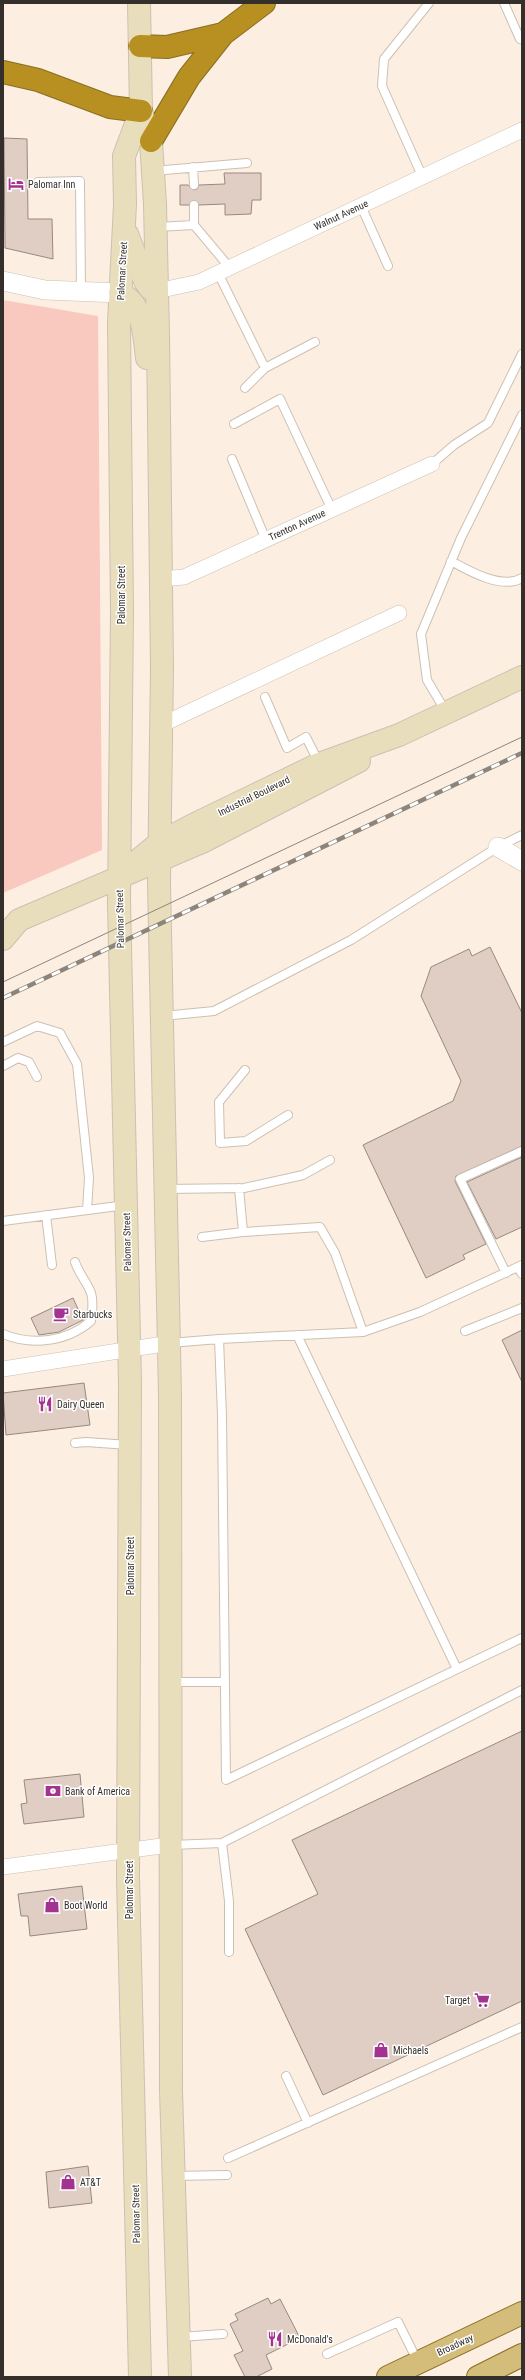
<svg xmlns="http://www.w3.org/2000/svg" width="525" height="2380" font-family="'Roboto Condensed',sans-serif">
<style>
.green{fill:#f9c8bf}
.building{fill:#e0cec5;stroke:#988980}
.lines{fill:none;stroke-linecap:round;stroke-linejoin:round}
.service-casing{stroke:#ccc0b2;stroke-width:10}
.minor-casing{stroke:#ccc0b2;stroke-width:16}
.tertiary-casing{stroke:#ccc0b2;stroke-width:20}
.secondary-casing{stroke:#ccc0b2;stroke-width:24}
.primary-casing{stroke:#896e24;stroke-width:24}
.motorway-casing{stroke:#896e24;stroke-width:24}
.service{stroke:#fff;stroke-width:8}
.minor{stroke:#fff;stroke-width:15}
.tertiary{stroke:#fff;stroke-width:19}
.secondary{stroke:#e9debc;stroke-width:22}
.primary{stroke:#d4bc7a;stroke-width:22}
.motorway{stroke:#b79021;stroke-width:22}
.tram{stroke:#8d857c;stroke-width:1}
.rail-casing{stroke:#8d857c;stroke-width:4.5}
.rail{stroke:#fff;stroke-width:3;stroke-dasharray:9;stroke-linecap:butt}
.labels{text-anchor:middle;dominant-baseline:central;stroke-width:3;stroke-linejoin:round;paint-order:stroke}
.poi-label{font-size:10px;fill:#342f2a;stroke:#fff;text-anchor:start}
.street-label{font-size:10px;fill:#342f2a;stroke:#fff}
</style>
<rect width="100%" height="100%" fill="#fcefe1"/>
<path class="green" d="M3 300 98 316 102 850 3 893Z"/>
<path class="building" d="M4 138 27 139 28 219H52L53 259 5 248Z
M224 173H261V200H252L251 214 225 215V204L199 205 194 200 189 205H180V185H188L194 190 197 189 199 185 225 184Z
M490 947 522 1013V1146L456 1176 455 1181 486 1244 463 1255 465 1259 426 1278 363 1145 453 1101 461 1081 421 996 431 967 469 949 472 956Z
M522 1157V1227L496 1239 467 1182Z
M73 1298 83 1320 59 1332 39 1335 31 1318Z
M522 1330V1382L502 1340Z
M84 1383 90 1425 6 1435 3 1393Z
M522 1731V2001L323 2095 245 1929 318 1894 292 1840Z
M80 1774 84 1817 24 1824 21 1804 27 1803 24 1780Z
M82 1886 87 1929 30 1936 28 1916H21L18 1894Z
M88 2166 92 2203 49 2208 46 2172Z
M268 2298 271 2304 280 2299 300 2338 266 2355 272 2369 256 2377H245L234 2355 243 2351 230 2324 238 2320 235 2314Z"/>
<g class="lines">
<defs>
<path id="service" d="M504 3 520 39
M193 167 194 185
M153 171 247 163
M423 178 382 86 384 59 429 3
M38 182 80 181 81 292
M194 205V225L230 268
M361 206 388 266
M157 227 194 225
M218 273 265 368 315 342
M245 388 265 368
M234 424 280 399 332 510
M232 459 266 540
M432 464 454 445 488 423 522 354
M451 561C469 571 502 590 522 578
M265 697 287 748 306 737 319 763
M446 712 427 680 421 634 461 538 522 415
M163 1016 214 1011 351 940 498 847 522 835
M3 1042 37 1026 60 1033 77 1064 89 1178 87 1210
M3 1066 18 1058 29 1062 37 1077
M245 1070 219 1102 220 1143 246 1141 288 1115
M167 1189 244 1188 303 1175 330 1160
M46 1215 52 1265
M3 1221 126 1205
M202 1237 243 1232 239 1188
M518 1267 522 1274
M506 1273 460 1179 522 1151
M465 1331 522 1308
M363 1332 420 1312 522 1265
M3 1334C32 1346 67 1342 91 1321 92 1312 94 1302 91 1293 87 1282 79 1274 75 1262
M297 1335 457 1669
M219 1339 222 1416 226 1780 522 1638
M170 1343 219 1339 363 1332 335 1253 320 1227 243 1232
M75 1443 86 1442 129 1445
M172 1682H225
M171 1845 222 1843
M229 1952V1901L222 1843 522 1690
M286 2076 308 2123
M228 2158 522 2027
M174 2176 227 2175
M180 2337 223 2334
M327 2354 398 2322 418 2362"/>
<path id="minor" d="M157 291 199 282 522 130
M161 579 184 577 432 464
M161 725 399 613
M3 1369 170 1343
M3 1867 169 1845"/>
<path id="tertiary" d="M3 281 45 290 120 293
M498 847 522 861"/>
<path id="secondary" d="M139 3 141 111 151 141 155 204 158 334 162 668 159 884 170 1395 171 2090 180 2377
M127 234 145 281 150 288 157 291
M120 293C144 305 144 334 147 358
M120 875 159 843 193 825 319 764 399 735 522 677
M3 939 19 920 202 842 359 761
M140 2377 128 1878 130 1383 119 902 122 612 119 323 125 204 124 156 141 111"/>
<path id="primary" d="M388 2377 522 2313
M478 2377 522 2355"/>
<path id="motorway" d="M140 46 167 47 223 34
M3 72 38 80 110 107 141 111
M151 141 189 77 223 34 264 3"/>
</defs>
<use href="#service" class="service-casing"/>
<use href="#minor" class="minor-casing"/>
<use href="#tertiary" class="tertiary-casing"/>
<use href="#secondary" class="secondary-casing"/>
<use href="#primary" class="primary-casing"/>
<use href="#motorway" class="motorway-casing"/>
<use href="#service" class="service"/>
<use href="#minor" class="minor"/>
<use href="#tertiary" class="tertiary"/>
<use href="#secondary" class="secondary"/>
<use href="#primary" class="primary"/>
<use href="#motorway" class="motorway"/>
<path class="tram" d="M3 982 522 737"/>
<defs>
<path id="rail" d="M3 998 522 753"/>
</defs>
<use href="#rail" class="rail-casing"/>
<use href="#rail" class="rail"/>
</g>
<defs>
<symbol id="hotel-bare" viewBox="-9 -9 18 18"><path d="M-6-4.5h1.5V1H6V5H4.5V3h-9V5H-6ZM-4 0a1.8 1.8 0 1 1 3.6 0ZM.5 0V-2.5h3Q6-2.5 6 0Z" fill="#a23391" stroke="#fff" stroke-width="2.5" paint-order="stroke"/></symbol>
<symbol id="cafe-bare" viewBox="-9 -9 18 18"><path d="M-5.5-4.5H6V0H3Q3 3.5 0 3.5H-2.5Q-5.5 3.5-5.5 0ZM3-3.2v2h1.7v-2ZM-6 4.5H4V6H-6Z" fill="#a23391" stroke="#fff" stroke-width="2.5" paint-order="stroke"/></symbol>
<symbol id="restaurant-bare" viewBox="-9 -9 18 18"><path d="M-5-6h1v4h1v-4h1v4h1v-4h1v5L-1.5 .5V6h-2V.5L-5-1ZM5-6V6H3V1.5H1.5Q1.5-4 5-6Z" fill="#a23391" stroke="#fff" stroke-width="2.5" paint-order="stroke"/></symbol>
<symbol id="bank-bare" viewBox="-9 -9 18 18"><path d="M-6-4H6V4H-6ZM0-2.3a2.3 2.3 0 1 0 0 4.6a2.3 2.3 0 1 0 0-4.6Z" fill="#a23391" stroke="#fff" stroke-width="2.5" paint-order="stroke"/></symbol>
<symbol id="shop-bare" viewBox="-9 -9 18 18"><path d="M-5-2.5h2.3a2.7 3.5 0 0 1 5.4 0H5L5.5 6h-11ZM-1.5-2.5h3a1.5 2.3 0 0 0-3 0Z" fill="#a23391" stroke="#fff" stroke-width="2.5" paint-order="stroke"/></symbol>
<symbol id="supermarket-bare" viewBox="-9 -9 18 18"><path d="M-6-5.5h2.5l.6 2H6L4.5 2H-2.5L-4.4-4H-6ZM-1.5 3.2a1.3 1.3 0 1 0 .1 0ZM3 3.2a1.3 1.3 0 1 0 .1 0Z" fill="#a23391" stroke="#fff" stroke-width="2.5" paint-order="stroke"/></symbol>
</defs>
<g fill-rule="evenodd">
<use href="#hotel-bare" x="5" y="173" width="22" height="22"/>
<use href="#cafe-bare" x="50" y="1303" width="22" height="22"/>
<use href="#restaurant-bare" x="34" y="1393" width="22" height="22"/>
<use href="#bank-bare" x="42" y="1780" width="22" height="22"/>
<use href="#shop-bare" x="41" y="1894" width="22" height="22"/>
<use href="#supermarket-bare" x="471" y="1989" width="22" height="22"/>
<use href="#shop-bare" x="370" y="2039" width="22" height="22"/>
<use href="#shop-bare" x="57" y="2171" width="22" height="22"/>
<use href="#restaurant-bare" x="264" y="2328" width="22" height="22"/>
</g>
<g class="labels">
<g class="poi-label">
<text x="28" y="184">Palomar Inn</text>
<text x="73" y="1314">Starbucks</text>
<text x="57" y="1404">Dairy Queen</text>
<text x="65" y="1791">Bank of America</text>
<text x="64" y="1905">Boot World</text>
<text x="470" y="2000" text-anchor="end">Target</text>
<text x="393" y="2050">Michaels</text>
<text x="80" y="2182">AT&amp;T</text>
<text x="287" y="2339">McDonald's</text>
</g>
<g class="street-label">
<text transform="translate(341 215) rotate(-25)">Walnut Avenue</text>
<text transform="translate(122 271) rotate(-87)">Palomar Street</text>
<text transform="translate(297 525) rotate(-25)">Trenton Avenue</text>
<text transform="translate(121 595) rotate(-90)">Palomar Street</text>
<text transform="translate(254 796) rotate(-26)">Industrial Boulevard</text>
<text transform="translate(120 919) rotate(-91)">Palomar Street</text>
<text transform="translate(127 1242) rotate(-91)">Palomar Street</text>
<text transform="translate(130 1566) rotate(-90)">Palomar Street</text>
<text transform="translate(129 1890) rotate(-90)">Palomar Street</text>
<text transform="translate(136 2214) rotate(-91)">Palomar Street</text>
<text transform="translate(455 2345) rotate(-25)">Broadway</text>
</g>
</g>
<rect width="525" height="2380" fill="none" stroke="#342f2a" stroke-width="8"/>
</svg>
